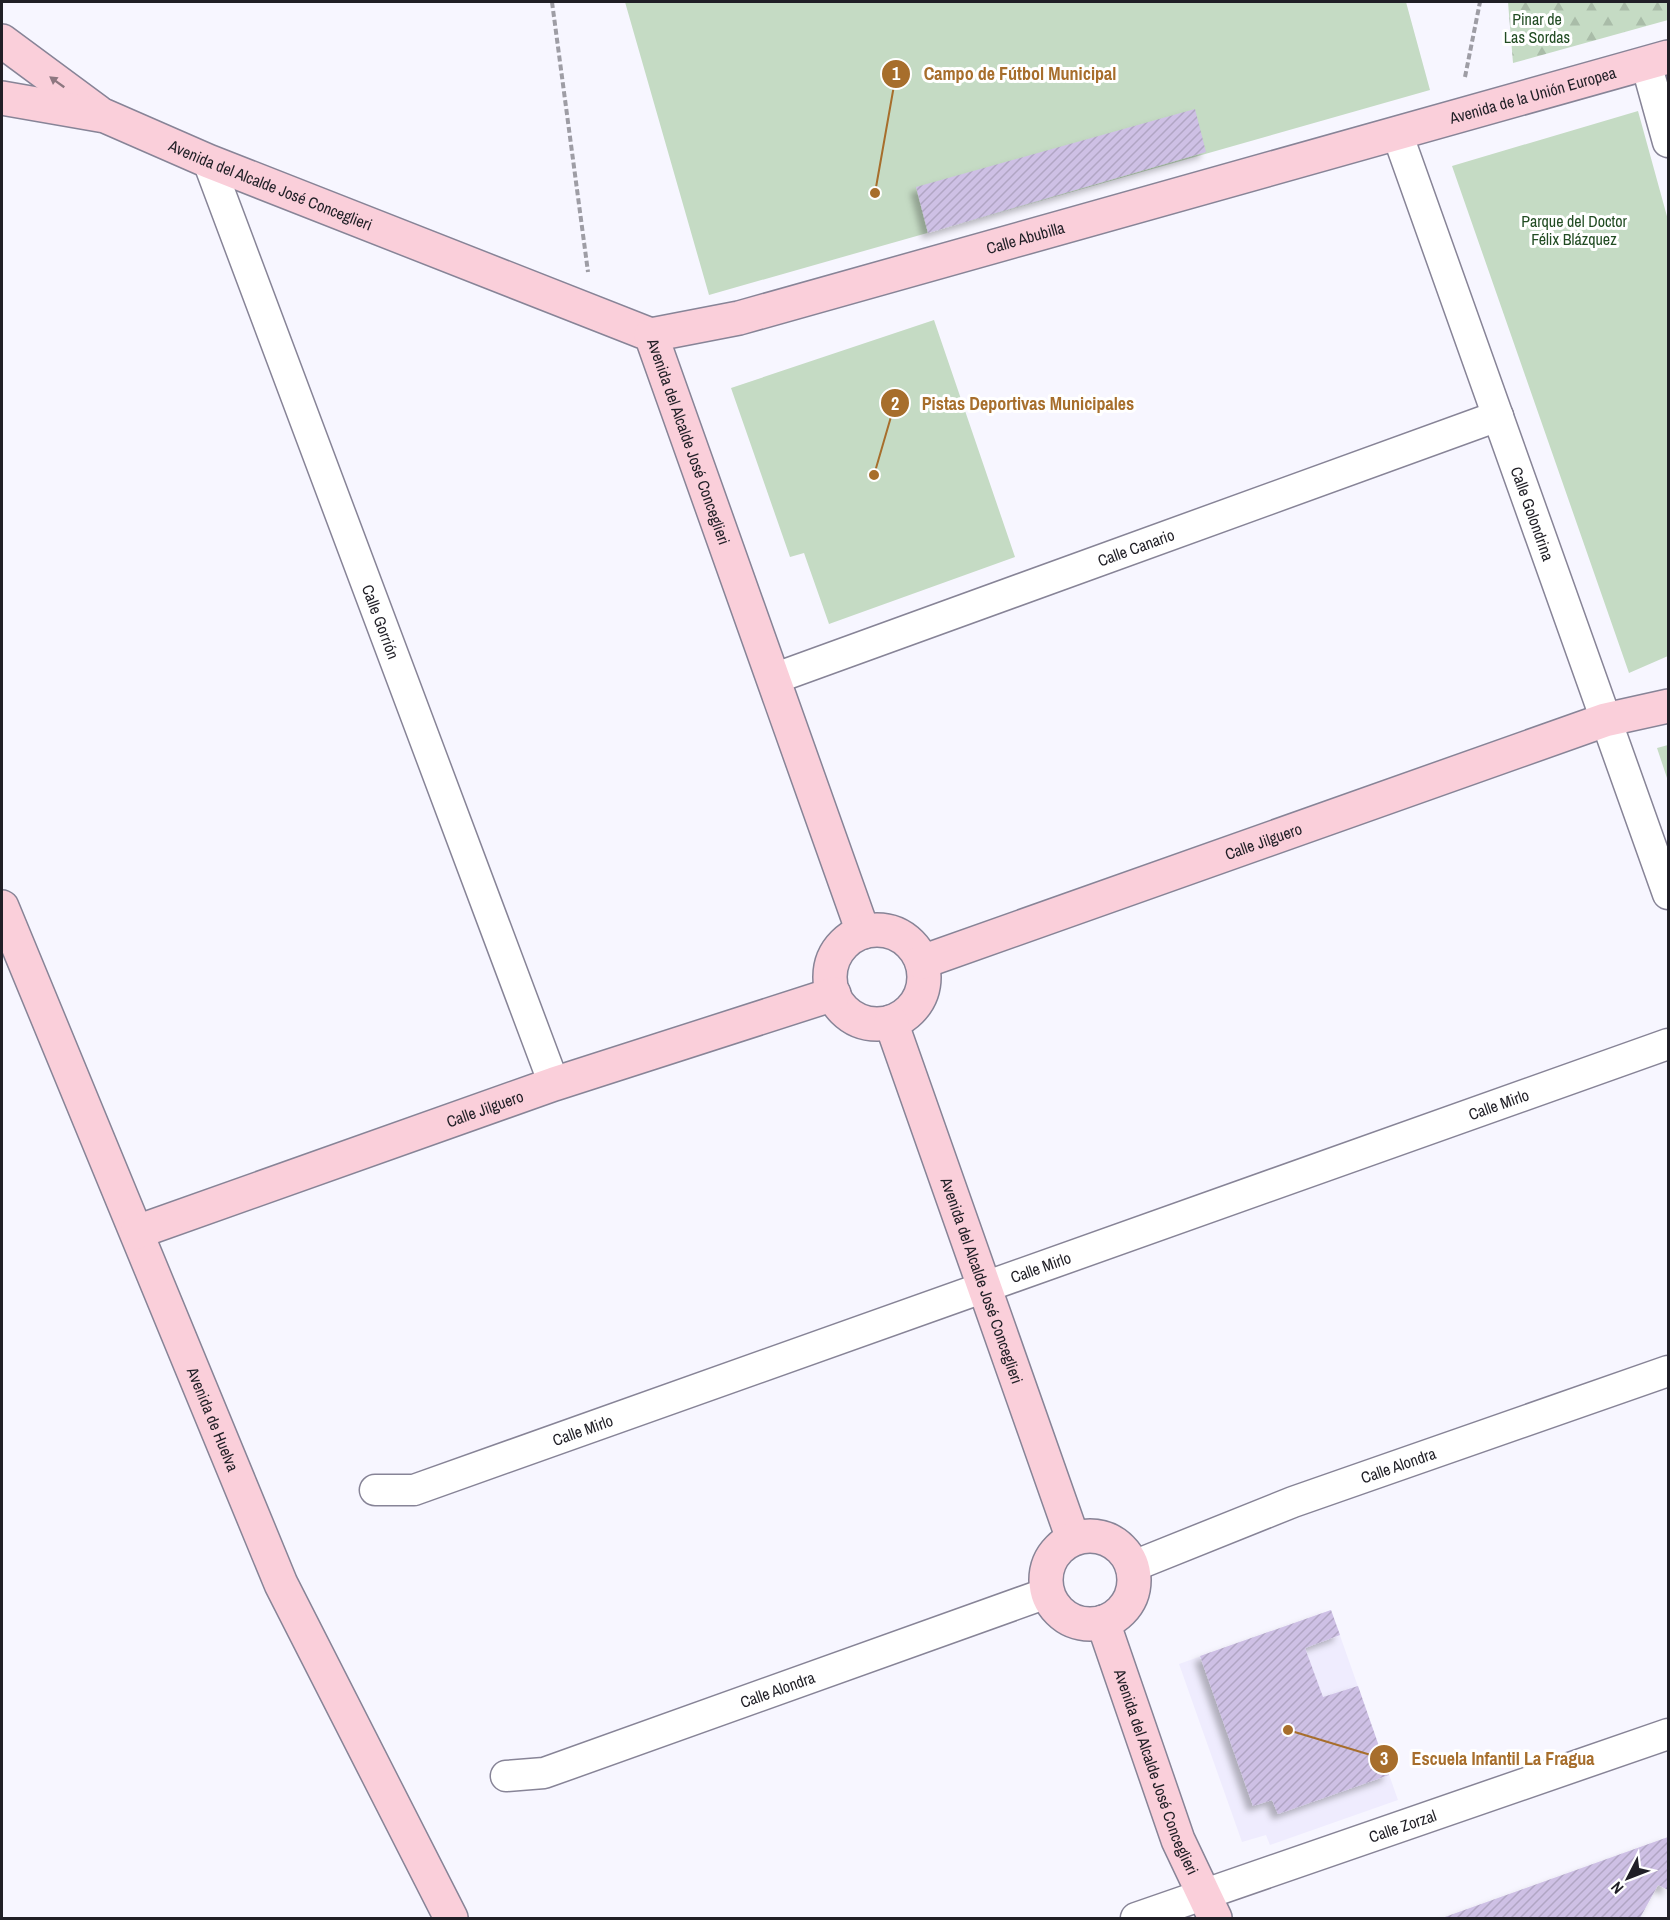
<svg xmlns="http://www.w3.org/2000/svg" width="1670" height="1920" font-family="'Archivo Narrow',sans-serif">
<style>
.built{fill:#efecfe}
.green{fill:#c5dbc4}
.forest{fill:url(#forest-firs)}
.building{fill:url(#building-hatch);filter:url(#shadow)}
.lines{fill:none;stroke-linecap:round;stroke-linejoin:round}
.street-casing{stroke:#878497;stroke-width:33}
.secondary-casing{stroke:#878497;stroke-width:36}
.path{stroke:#9e9da5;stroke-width:4;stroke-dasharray:6 3;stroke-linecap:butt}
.street{stroke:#fff;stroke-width:30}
.secondary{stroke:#facfda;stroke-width:33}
.oneway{fill:#8d7780}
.labels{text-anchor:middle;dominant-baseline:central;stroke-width:6;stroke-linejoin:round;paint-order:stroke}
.park-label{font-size:16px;fill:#224c23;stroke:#fff}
.street-label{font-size:16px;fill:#201f26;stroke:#fff}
.leader{fill:none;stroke:#a76e2c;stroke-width:2}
.callout-dot{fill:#a76e2c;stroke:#fff;stroke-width:2}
.mark-label{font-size:18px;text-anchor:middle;font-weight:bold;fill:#fff}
.callout-label{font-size:18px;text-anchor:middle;font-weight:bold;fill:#a76e2c;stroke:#fff;stroke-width:6;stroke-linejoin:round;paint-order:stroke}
</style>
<defs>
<pattern id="forest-firs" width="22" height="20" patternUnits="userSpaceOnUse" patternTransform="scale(1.5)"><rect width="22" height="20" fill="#c5dbc4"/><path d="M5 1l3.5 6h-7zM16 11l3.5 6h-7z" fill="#a9bca8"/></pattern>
<pattern id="building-hatch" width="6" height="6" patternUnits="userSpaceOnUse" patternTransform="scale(1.5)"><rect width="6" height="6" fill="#cec0e5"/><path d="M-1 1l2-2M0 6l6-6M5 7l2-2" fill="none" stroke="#b1a5c4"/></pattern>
<filter id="shadow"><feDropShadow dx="-5.5" dy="5.5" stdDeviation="3" flood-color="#0004"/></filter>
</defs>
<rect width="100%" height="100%" fill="#f7f6ff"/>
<path class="built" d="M1331 1610 1398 1800 1270 1845 1266 1835 1242 1842 1179 1664Z"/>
<path class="green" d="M625 2H1406L1430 90 709 295Z
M1638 111 1668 220V656L1629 673 1452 166Z
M934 320 1015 557 829 624 804 553 790 557 731 388Z
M1668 745V781L1657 748Z"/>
<path class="forest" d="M1508 2H1668V20L1513 63Z"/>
<path class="building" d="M1195 109 1206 152 928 233 916 187Z
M1331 1610 1340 1635 1305 1648 1323 1697 1358 1686 1389 1775 1278 1814 1272 1800 1253 1806 1200 1656Z
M1668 1837V1890L1658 1885 1640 1918H1442Z"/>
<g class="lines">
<defs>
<g id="street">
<path d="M1646 63 1668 142"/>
<path id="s1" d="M1397 133 1668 894"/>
<path id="s2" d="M208 161 554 1084"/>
<path id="s3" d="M773 679 1498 416"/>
<path id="s4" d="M375 1490H414L1668 1044"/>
<path id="s5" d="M1131 1567 1293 1502 1668 1371"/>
<path id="s6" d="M506 1776 544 1773 1047 1593"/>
<path id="s7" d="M1136 1918 1668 1734"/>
</g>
<g id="secondary">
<path d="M2 41 98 112"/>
<path id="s8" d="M2 98 105 116 208 161 651 335 863 932"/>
<path id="s9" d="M651 335 739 318 1668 57"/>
<path id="s10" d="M2 907 281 1584 451 1918"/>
<circle cx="877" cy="977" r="47"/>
<path id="s11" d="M922 962 1605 720 1668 706"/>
<path id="s12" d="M891 1022 1073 1539"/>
<path id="s13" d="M137 1232 554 1084 834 994"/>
<circle cx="1090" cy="1580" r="44"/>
<path id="s14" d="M1103 1622 1178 1840 1215 1918"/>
</g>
</defs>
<use href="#street" class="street-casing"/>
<use href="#secondary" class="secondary-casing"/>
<path class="path" d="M552 2 588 272
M1465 77 1480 2"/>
<use href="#street" class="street"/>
<use href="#secondary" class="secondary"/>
</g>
<defs><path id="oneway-solid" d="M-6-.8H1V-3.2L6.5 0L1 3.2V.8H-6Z" transform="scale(1.5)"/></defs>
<use class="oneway" href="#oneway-solid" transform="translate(57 82) rotate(-144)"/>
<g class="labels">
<g class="park-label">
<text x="1537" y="19">Pinar de<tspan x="1537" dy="18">Las Sordas</tspan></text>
<text x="1574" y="221">Parque del Doctor<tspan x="1574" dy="18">Félix Blázquez</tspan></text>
</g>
<g class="street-label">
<text stroke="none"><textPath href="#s9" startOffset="914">Avenida de la Unión Europea</textPath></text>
<text stroke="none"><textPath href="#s8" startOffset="284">Avenida del Alcalde José Conceglieri</textPath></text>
<text stroke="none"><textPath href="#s9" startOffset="387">Calle Abubilla</textPath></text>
<text stroke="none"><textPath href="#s8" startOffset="806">Avenida del Alcalde José Conceglieri</textPath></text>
<text stroke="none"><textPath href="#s1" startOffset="404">Calle Golondrina</textPath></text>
<text stroke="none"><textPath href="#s3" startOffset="386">Calle Canario</textPath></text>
<text stroke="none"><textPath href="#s2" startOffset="492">Calle Gorrión</textPath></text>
<text stroke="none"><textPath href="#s11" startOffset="362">Calle Jilguero</textPath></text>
<text stroke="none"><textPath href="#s4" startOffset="1190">Calle Mirlo</textPath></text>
<text stroke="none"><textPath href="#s13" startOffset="369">Calle Jilguero</textPath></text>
<text stroke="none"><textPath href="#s4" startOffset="704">Calle Mirlo</textPath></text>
<text stroke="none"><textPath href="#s12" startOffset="274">Avenida del Alcalde José Conceglieri</textPath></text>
<text stroke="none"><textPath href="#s10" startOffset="554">Avenida de Huelva</textPath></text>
<text stroke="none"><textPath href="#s4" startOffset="218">Calle Mirlo</textPath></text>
<text stroke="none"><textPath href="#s5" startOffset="286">Calle Alondra</textPath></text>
<text stroke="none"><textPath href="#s6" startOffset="286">Calle Alondra</textPath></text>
<text stroke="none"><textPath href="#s14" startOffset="159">Avenida del Alcalde José Conceglieri</textPath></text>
<text stroke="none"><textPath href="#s7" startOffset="282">Calle Zorzal</textPath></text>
</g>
</g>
<path class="leader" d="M875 193L896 74M874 475L895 403M1288 1730L1384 1759"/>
<g class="callout-dot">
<circle cx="875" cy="193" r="6"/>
<circle cx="874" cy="475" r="6"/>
<circle cx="1288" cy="1730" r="6"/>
<circle cx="896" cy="74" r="15"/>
<circle cx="895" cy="403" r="15"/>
<circle cx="1384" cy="1759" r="15"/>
</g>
<g class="mark-label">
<text x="896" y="80">1</text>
<text x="895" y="410">2</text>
<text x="1384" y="1765">3</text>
</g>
<g class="callout-label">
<text x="1020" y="80">Campo de Fútbol Municipal</text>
<text x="1028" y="410">Pistas Deportivas Municipales</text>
<text x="1503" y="1765">Escuela Infantil La Fragua</text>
</g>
<rect width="1670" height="1920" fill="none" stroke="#201f26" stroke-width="6"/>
<g transform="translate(1628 1878) rotate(228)" stroke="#ffffff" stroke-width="4.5" paint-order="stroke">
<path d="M0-4.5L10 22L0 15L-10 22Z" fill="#201f26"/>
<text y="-9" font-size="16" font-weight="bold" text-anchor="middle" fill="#201f26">N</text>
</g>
</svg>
